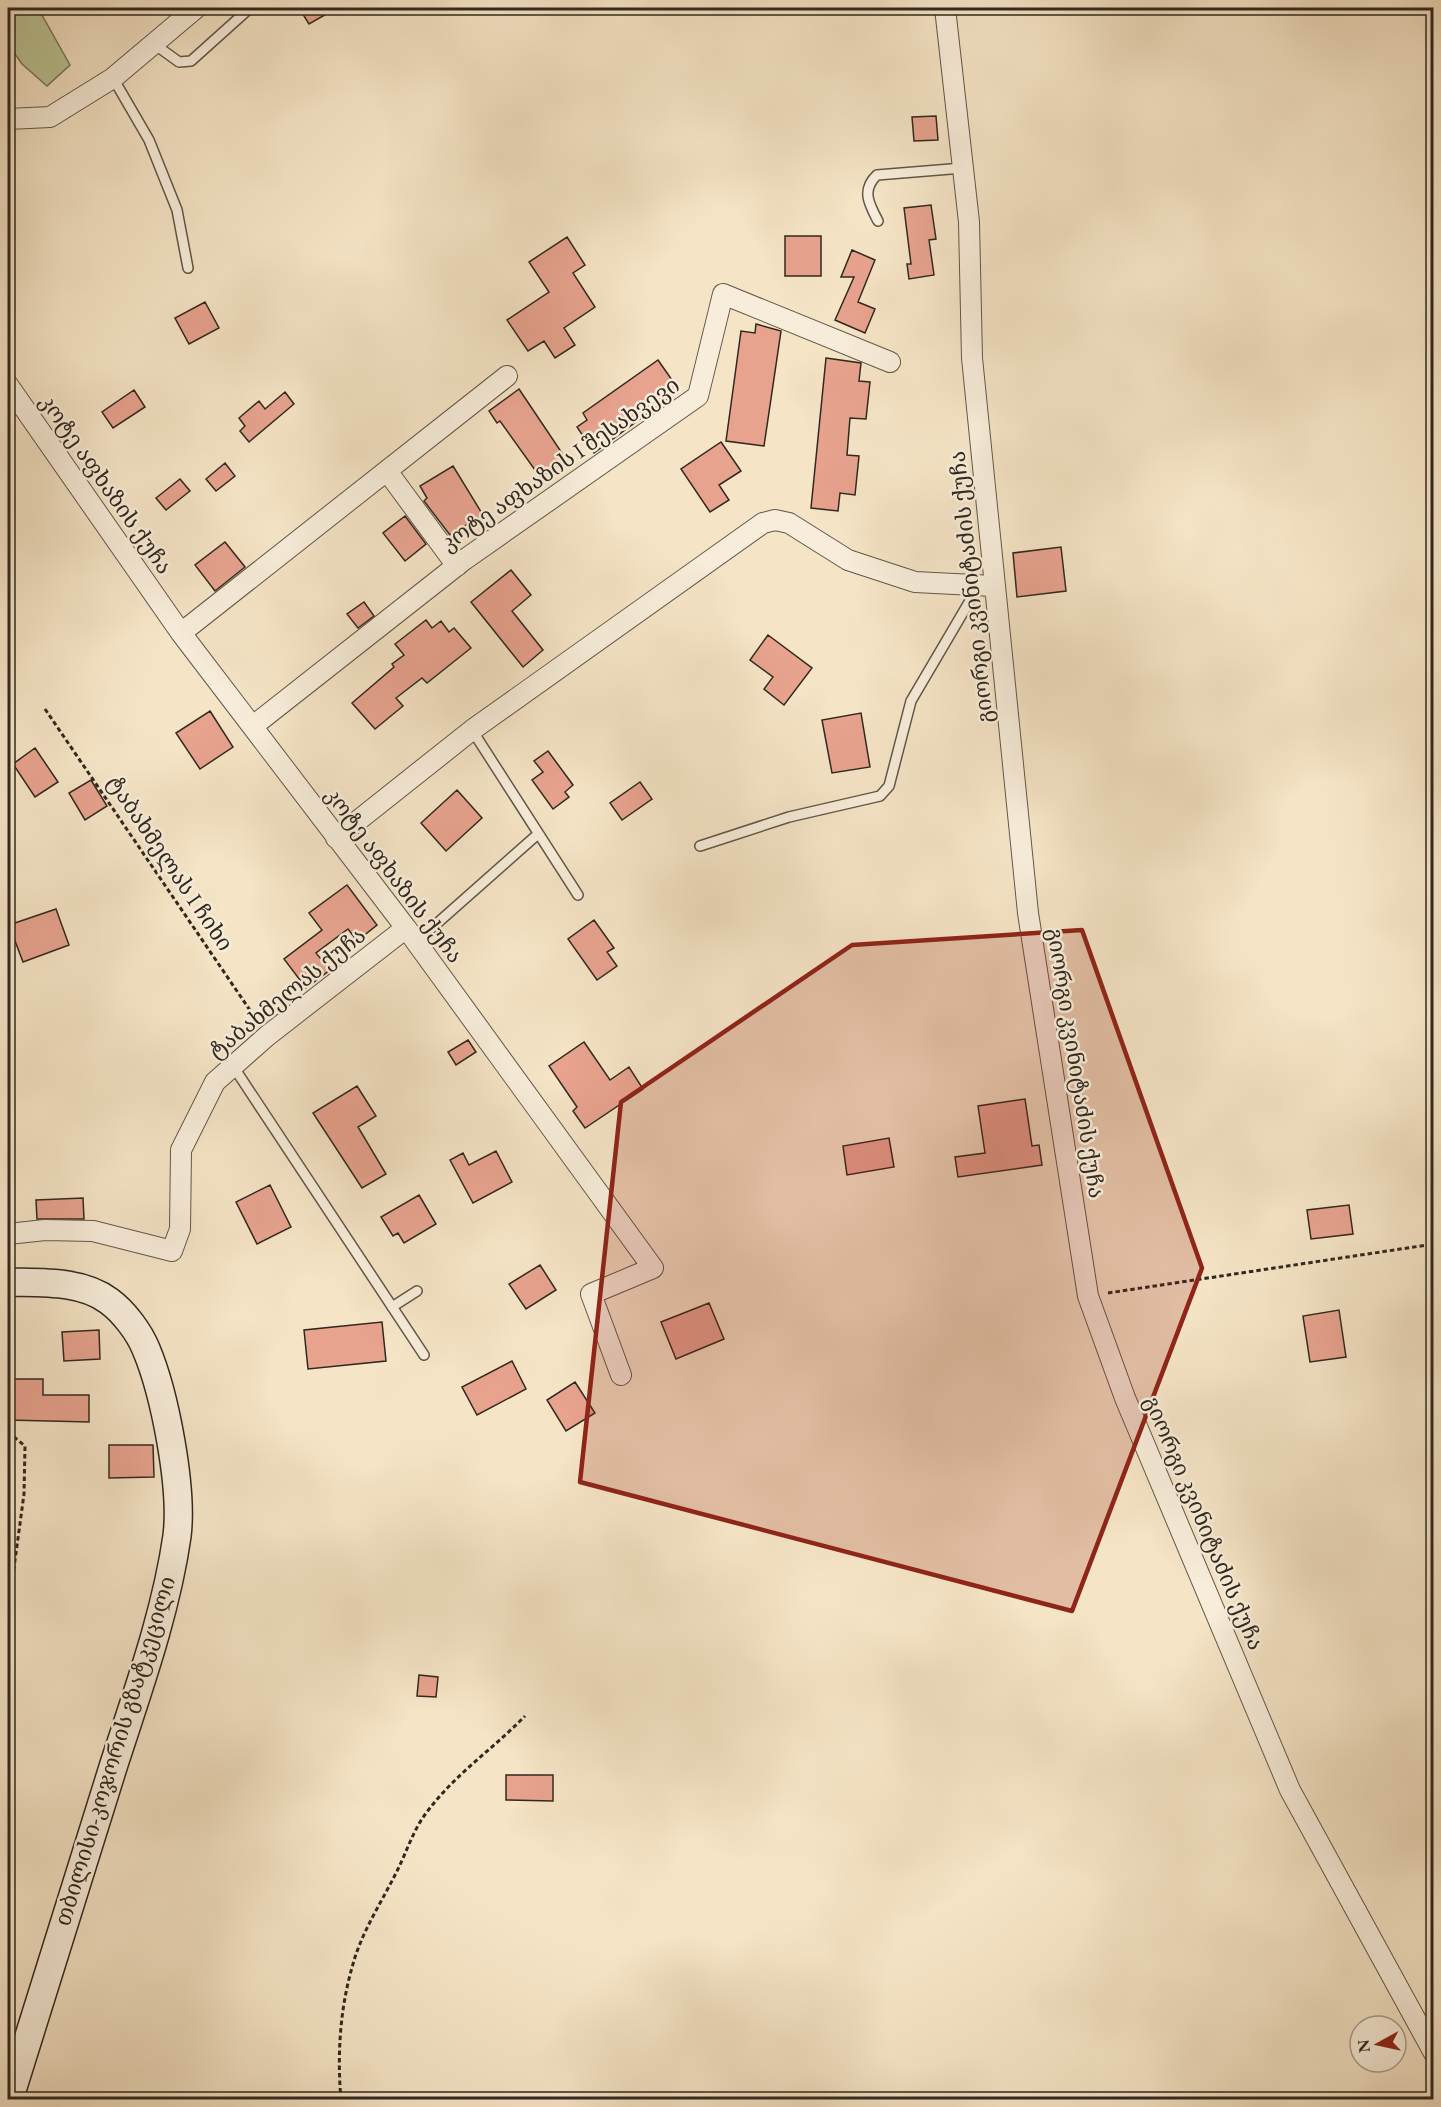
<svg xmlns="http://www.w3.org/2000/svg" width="1441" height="2107" font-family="'EB Garamond','Noto Serif Georgian',serif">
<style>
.green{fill:#bcc495;stroke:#76765a;stroke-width:1.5}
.building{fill:#e8a38f;stroke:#30281e;stroke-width:1.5}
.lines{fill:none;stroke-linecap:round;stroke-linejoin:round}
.lane-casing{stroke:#615748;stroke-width:12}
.street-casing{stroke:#615748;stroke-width:22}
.secondary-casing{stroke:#30281e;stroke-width:30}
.path{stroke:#30281e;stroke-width:3;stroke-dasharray:4.5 3;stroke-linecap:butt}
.lane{stroke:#f8edda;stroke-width:9}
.street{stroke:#f8edda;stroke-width:20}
.secondary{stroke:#f8edda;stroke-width:27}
.marked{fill:#8f2418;fill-opacity:0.2;stroke:#8f2418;stroke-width:4.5;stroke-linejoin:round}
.labels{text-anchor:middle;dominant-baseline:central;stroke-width:5;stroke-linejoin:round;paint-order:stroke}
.street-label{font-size:22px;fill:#30281e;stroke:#f8edda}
</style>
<rect width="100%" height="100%" fill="#f5e4c6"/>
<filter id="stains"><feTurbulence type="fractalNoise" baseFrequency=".00333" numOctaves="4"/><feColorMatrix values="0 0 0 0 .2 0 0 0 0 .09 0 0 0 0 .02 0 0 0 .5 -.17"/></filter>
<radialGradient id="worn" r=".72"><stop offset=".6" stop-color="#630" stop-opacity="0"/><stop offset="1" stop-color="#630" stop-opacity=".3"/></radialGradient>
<path class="green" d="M8 8H38L70 65 47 86 22 64 8 44Z"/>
<path class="building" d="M299 8H337L309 24Z
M936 116 938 140 914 141 912 117Z
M931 205 936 239 929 240 934 275 909 279 907 264H911L904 208Z
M785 236H821V276H785Z
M567 237 585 265 573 273 595 307 564 328 575 345 555 358 544 341 528 351 507 320 549 292 529 262Z
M852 250 875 260 858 302 875 309 865 333 835 320 854 277H841Z
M205 302 219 328 189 344 175 318Z
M756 324 781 331 764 446 726 441 741 331 755 333Z
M826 358 861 363 859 381 870 382 866 419 850 418 847 455 859 456 855 495 840 493 838 511 811 508Z
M658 360 679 390 594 453 577 427 587 420 583 413Z
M519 389 566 459 540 477 500 421 497 423 489 411Z
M134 390 145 407 113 428 102 412Z
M285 392 294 404 249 442 240 431 245 426 239 418 259 401 265 409Z
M721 442 741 471 719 485 729 500 710 512 681 469Z
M225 463 235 476 216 491 206 479Z
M453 466 483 515 450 535 424 501 427 498 420 486Z
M180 479 190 491 166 510 156 498Z
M405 516 426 544 405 561 383 533Z
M225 542 245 567 215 591 195 565Z
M1061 547 1066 591 1017 597 1013 553Z
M511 570 531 595 512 611 543 650 523 667 471 602Z
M364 602 374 616 358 628 347 614Z
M426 620 432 628 441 621 449 632 454 628 471 648 427 683 422 678 396 698 403 706 375 729 352 703 394 667 392 664 404 655 395 644Z
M768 635 812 668 784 705 764 689 773 677 750 660Z
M210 711 233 747 200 769 176 733Z
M861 713 870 767 832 773 822 720Z
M35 748 58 782 35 797 13 764Z
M548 751 573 785 565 792 569 797 553 809 532 780 543 772 534 761Z
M91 780 107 806 85 820 69 793Z
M640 782 652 799 622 820 610 803Z
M457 790 482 818 446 851 421 823Z
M347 885 377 925 357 941 348 929 316 953 330 970 306 988 284 959 322 930 309 913Z
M56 909 69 945 23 962 9 925Z
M594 920 614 948 607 952 617 966 597 980 568 939Z
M468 1040 476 1052 456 1065 448 1052Z
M584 1042 610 1080 629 1067 643 1089 585 1128 573 1111 577 1107 549 1066Z
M357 1086 376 1116 358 1127 386 1174 362 1188 313 1113Z
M1025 1099 1032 1146 1039 1145 1042 1165 958 1177 955 1157 985 1153 978 1106Z
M889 1138 894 1167 847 1175 843 1146Z
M496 1151 512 1182 473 1203 450 1160 463 1153 469 1165Z
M270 1185 291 1227 257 1244 236 1202Z
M419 1195 436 1224 404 1243 398 1233 393 1236 381 1217Z
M83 1198 84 1219H37L36 1200Z
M1349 1205 1353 1234 1311 1239 1307 1210Z
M540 1265 556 1290 526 1309 509 1284Z
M709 1303 724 1339 676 1359 661 1322Z
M1339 1310 1346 1357 1310 1362 1303 1316Z
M382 1322 386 1361 308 1369 304 1330Z
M99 1330 100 1359 64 1361 62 1332Z
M512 1361 526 1389 477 1415 462 1387Z
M8 1379H43V1395H89V1422L8 1420Z
M575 1382 595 1413 566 1431 547 1400Z
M109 1445H153L154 1477 109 1478Z
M419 1675 438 1677 436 1697 417 1696Z
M506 1775H553V1801L506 1800Z"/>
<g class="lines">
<defs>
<path id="lane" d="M154 44 179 62 191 61 250 8
M113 78 149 140 177 210 188 268
M878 221C869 204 861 190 877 175L963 168
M472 730 578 895
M700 846 789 817 880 796 889 786 911 701 978 587
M416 942 538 834
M233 1066 424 1355
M392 1307 417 1291"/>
<path id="street" d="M945 8 969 222 972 358 1028 913 1088 1296 1125 1398 1290 1790 1434 2053
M8 119 50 117 113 78 196 8
M8 385 181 633 406 928 653 1268 591 1294 621 1375
M387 471 457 566
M181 633 507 376
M253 726 464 560 698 396 723 294 890 362
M336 838 472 730 763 523 775 520 789 523 848 560 915 582 994 586
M8 1234 45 1230 93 1231 172 1251 180 1229 181 1150 215 1082 267 1036 406 928"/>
<path id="secondary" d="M8 1282C40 1283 81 1280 109 1301 124 1312 139 1332 146 1349 165 1394 183 1488 177 1536 166 1613 138 1690 114 1764 79 1876 44 1988 9 2100"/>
</defs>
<use href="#lane" class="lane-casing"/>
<use href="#street" class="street-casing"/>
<use href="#secondary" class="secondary-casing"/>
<path class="path" d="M45 709 258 1022
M1108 1293 1434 1244
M8 1432 25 1446 24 1494 8 1612
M341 2100C337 2054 340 2008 353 1964 362 1931 383 1900 398 1869 407 1851 414 1828 427 1812 454 1775 493 1749 525 1716"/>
<use href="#lane" class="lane"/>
<use href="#street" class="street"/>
<use href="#secondary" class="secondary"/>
</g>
<path class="marked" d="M1082 930 1202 1268 1072 1611 580 1482 621 1102 852 945Z"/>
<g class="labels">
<g class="street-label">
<text transform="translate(560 464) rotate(-35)">კოტე აფხაზის I შესახვევი</text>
<text transform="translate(106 484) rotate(55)">კოტე აფხაზის ქუჩა</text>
<text transform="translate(971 587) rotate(-96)">გიორგი კვინიტაძის ქუჩა</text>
<text transform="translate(170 863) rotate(56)">ტაბახმელას I ჩიხი</text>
<text transform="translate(394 875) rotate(53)">კოტე აფხაზის ქუჩა</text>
<text transform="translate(287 993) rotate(-39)">ტაბახმელას ქუჩა</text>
<text transform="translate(1076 1063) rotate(81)">გიორგი კვინიტაძის ქუჩა</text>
<text transform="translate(1204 1523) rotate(67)">გიორგი კვინიტაძის ქუჩა</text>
<text transform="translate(115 1751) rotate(-73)">თბილისი-კოჯორის გზატკეცილი</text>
</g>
</g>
<rect width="1441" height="2107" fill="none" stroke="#f5e4c6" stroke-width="30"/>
<rect x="9" y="9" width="1423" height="2089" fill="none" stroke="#30281e" stroke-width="3"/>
<rect x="15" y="15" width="1411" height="2077" fill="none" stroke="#30281e" stroke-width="1.5"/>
<g transform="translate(1378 2044) rotate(262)"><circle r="28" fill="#f8edda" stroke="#a89e8f" stroke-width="1.5"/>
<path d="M0-4.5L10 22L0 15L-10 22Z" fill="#8f2418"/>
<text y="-9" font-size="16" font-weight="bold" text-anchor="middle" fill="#30281e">N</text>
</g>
<rect width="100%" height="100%" filter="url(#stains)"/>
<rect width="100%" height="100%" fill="url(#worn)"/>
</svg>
